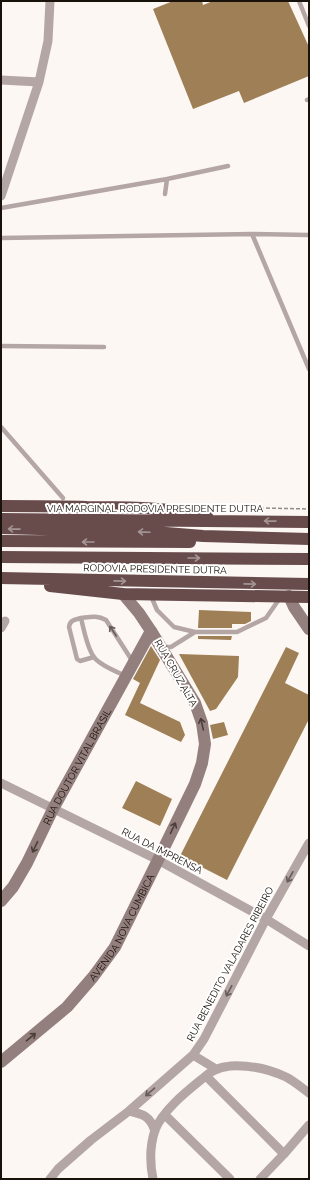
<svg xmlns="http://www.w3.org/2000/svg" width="310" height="1180" font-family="Raleway,sans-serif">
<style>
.building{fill:#9e7f56}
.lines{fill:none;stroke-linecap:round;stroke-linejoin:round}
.path{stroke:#938d88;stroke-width:1.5;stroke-dasharray:4 2;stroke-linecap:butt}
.lane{stroke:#b5a6a6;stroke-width:4.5}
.street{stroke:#b5a6a6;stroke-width:9}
.secondary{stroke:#947f7f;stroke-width:12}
.highway{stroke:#684c4c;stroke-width:12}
.oneway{stroke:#a49494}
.oneway2{stroke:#675c58}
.oneway3{stroke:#4a3e39}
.labels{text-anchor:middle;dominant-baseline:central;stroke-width:4;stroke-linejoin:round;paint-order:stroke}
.street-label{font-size:10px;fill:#19120a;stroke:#fff}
</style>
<rect width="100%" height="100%" fill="#fcf7f3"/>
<path class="building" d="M173 1H202L203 5 213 1H288L309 47V76L244 103 239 91 193 109 153 9Z
M199 610 251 612V621L245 624H232V628H198Z
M198 636H232L231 640 198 639Z
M151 646 160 660 140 703 180 722 185 735 181 742 125 715 140 683 133 679Z
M286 647 299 653 285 683 309 695V719L227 880 180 856Z
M179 654 239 656 238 677 216 709 210 711Z
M224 722 228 735 213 739 210 725Z
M136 781 172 799 160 826 122 808Z"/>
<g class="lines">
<path class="path" d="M260 508 309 509"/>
<path class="lane" d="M299 1 309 26
M307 100 309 99
M165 194 167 179
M1 208 167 179 228 166
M252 234 309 235
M1 238 252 234 309 369
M1 346 104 347
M1 427 63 498
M151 596 157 610 174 627 195 632
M81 618C74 620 70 620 69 627L77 659 80 661 94 657
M162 647H171L195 632H237L266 618 280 598
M126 676C117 672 99 665 94 657 87 648 84 630 81 618 90 617 97 615 106 620L133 662"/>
<path class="street" d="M1 80 39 82
M1 196 39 82 48 41 50 1
M1 628 5 621
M1 783 158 860 266 919 309 946
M193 1055 216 1069
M206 1076 284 1154
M129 1111C143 1114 150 1116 155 1131
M165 1115 230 1179
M50 1179 58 1169 91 1140 129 1111 193 1055 204 1039 266 919 309 843
M153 1179C150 1164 150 1145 155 1130 163 1110 186 1092 202 1079 207 1075 212 1070 218 1069 221 1067 226 1067 230 1066 249 1065 269 1069 286 1077 294 1081 302 1088 309 1093
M260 1179 284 1154 309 1125"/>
<g class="secondary">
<path d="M289 596 294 607 309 629"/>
<path id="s1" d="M1 901 13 887 27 863 53 809 151 631"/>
<path id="s2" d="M1 1062 67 1007 93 977 115 947 158 860 195 784 202 763 205 744 202 723 195 703 151 631 139 613 123 594"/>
</g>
<path class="highway" d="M1 506C30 506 59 506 87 507 128 507 168 507 207 516
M1 519 309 522
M1 528 154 532 203 536 309 539
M1 541 190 542
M1 557 309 559
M1 578 309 584
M50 586 123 594 309 597"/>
</g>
<defs><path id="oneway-shaft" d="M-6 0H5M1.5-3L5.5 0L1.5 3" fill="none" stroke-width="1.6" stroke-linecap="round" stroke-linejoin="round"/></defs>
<g class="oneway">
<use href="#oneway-shaft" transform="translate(270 521) rotate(-179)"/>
<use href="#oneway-shaft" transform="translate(14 529) rotate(-179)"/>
<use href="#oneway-shaft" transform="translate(144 532) rotate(-178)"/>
<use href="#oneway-shaft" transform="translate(88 542) rotate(-180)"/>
<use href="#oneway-shaft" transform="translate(194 558)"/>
<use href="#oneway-shaft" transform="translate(120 581) rotate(1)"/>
<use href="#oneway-shaft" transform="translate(250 584) rotate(1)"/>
</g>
<g class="oneway2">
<use href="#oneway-shaft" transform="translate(113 631) rotate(-123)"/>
<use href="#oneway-shaft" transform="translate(290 877) rotate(119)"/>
<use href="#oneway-shaft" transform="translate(229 991) rotate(118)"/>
<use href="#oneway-shaft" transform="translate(150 1092) rotate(139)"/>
</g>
<g class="oneway3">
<use href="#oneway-shaft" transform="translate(202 724) rotate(-103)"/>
<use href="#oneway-shaft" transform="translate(173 828) rotate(-65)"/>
<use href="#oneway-shaft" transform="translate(35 847) rotate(115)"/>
<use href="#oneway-shaft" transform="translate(31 1037) rotate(-40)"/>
</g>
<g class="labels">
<g class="street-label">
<text x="155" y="508">VIA MARGINAL RODOVIA PRESIDENTE DUTRA</text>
<text transform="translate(155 569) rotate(1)">RODOVIA PRESIDENTE DUTRA</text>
<text transform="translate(176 673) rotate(60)">RUA CRUZ ALTA</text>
<text stroke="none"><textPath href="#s1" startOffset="155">RUA DOUTOR VITAL BRASIL</textPath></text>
<text transform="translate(162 851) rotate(27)">RUA DA IMPRENSA</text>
<text stroke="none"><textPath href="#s2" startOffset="183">AVENIDA NOVA CUMBICA</textPath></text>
<text transform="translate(230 964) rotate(-62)">RUA BENEDITO VALADARES RIBEIRO</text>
</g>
</g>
<rect width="310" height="1180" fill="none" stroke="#19120a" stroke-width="4"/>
</svg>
